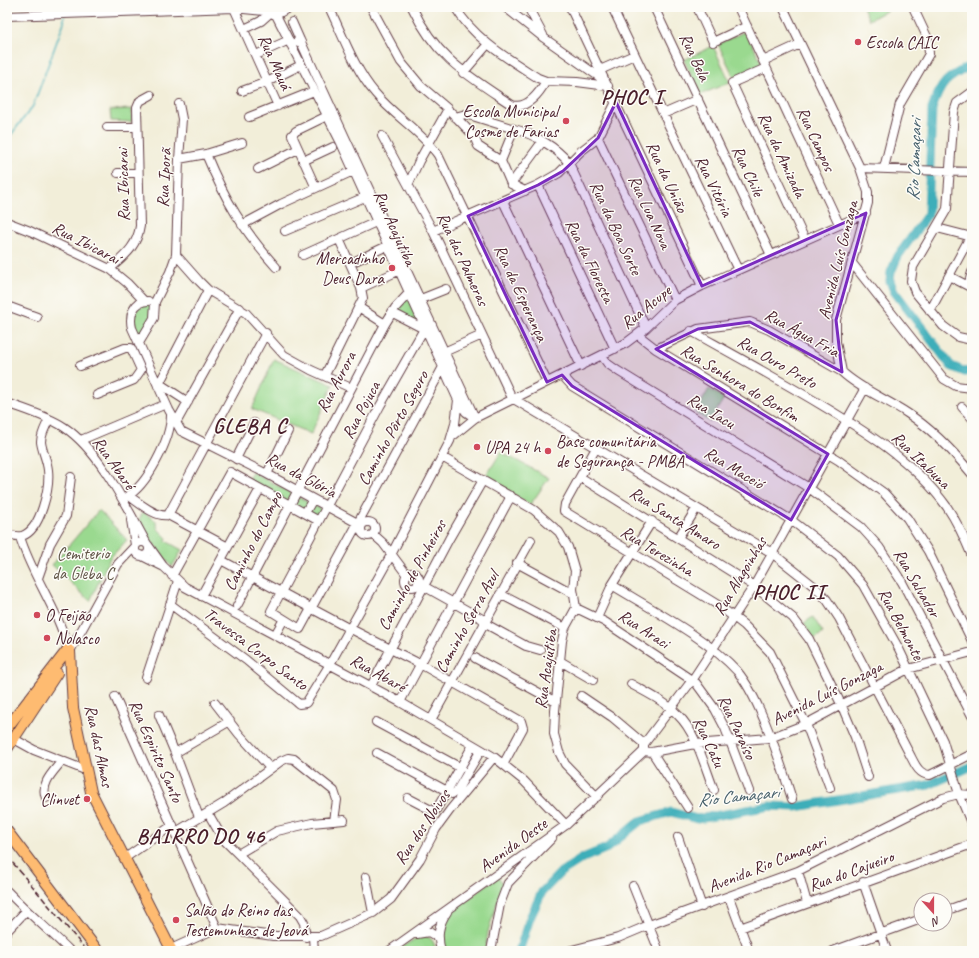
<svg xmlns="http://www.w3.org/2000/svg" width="979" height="958" font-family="Caveat,sans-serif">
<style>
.green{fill:#9ad98f;stroke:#727c5d}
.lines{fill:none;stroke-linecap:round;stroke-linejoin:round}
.stream{stroke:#3eaeb9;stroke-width:1.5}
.river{stroke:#3eaeb9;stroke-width:9}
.minor-casing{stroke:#633e45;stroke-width:10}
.major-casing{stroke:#633e45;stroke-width:12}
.minor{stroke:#fff;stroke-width:8}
.major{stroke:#febb71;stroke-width:10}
.rail{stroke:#4a1f2b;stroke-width:1.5;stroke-dasharray:6 3;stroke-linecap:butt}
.marked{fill:#7b2cbf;fill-opacity:0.2;stroke:#7b2cbf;stroke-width:3;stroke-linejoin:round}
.poi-dot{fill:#d1495b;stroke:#fdfcf7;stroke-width:1.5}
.labels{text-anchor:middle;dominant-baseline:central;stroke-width:3;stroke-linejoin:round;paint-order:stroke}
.poi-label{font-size:17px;fill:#4a1f2b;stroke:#fdfcf7;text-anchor:start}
.street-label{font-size:17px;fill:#4a1f2b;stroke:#fdfcf7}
.park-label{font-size:17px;fill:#625749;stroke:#fdfcf7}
.water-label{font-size:18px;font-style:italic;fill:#455f6b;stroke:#fdfcf7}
.district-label{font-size:21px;font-weight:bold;letter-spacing:1px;fill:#4a1f2b;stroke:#fdfcf7}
</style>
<rect width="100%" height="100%" fill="#fdfcf7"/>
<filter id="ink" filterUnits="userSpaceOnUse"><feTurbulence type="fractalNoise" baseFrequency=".025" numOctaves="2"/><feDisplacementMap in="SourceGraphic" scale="8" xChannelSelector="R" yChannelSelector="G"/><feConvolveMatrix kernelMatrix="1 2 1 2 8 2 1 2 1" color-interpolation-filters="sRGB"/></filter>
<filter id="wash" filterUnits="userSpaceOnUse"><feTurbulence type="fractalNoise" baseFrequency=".012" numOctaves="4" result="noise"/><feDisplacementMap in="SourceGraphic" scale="16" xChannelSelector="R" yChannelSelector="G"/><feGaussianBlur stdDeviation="0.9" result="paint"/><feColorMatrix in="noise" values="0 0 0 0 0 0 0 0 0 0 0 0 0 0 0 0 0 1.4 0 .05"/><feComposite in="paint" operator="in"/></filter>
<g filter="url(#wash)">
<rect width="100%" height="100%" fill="#f2eed9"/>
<path class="green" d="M863 7H886L888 10 869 20Z
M746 31 763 66 735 79 718 44Z
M713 46 730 82 700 95 684 60Z
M132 109V122L111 121 110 110Z
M408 294 424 329 393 314Z
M145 298 151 301 155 312 139 345 131 318Z
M274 359 333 385 311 434 252 409Z
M709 389 724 398 710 422 695 413Z
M501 452 549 478 530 505 485 478Z
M252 472 323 510 319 519 247 482Z
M99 510 127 540 110 558 90 601 52 565Z
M143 512 156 521 158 529 167 538 166 541 182 550 172 567 149 538 139 520Z
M813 617 823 633 814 639 804 623Z
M498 876 503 884 488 932 485 951H445L442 937 446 916Z
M420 936C431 936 434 940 436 951H395Z"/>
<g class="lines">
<path class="stream" d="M7 140 33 106 64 22V16"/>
<path class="river" d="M972 65C946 78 941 82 932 109L928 214 898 256 891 272 890 281 894 291 951 366 965 372 972 371
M519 951 530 918 542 892 561 872 583 858 607 848 640 821 671 812 697 819 770 806 796 807 928 785 972 766"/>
</g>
</g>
<g filter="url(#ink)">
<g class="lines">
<defs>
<path id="minor" d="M329 7C342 34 355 70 375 93 394 116 421 131 438 155L547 382
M371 7 401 62 421 86 448 109 419 161 409 183
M412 7C436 58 467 75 512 105 527 110 540 92 546 81
M455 7C474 39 507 58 538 78L546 81 577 82 608 86
M505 7 544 38 605 81
M528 7 543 35
M570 7 702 286
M612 7 738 270
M654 7 771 255
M697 7 713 42 747 26
M738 7 839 224
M783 7 860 168 868 192V203L836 320V342L842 372C860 389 886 399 907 413 932 429 953 451 972 474
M234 8 278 106
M7 16 234 8 264 11 276 15 290 7
M292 22 300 40
M244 29 261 21 270 13
M291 45 300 40 475 418
M256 55 289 40
M763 61 800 44
M766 68 732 83 805 240
M600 70 634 55
M463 73 488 44
M242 91 267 82 301 65
M972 92 957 103 954 112 947 209 913 267 911 281 915 292 943 326 958 337 972 340
M452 113 474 136 478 146 501 161
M663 114 698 99
M249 117 314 91
M455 117 466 114 514 129 501 161 511 184 525 191
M107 127H137
M514 129C534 134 556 147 569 163L646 328
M382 136 433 231 512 398 772 553 815 587 827 600 839 618 909 753C914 762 918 775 930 775L972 754
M598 138 675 300
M206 154C225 200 243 230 276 267
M179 159 206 154 242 143
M303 161 333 147
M860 168 972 172
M884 168 900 104 929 54 928 39 913 7
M258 169 298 149
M118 173H138
M511 184 542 142
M538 185 615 349
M316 188 292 135 296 131 327 116
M503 201 581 366
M7 222 30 231 110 269 127 283 144 301
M242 225 281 204 353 171
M937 228 972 237
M285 231 365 197
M433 231 538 185 559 173 581 151 598 138 616 102
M176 255 199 281 208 290 246 313 284 355 311 370 351 388
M303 255 376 222
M351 263 387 246
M852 263 944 379 956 386 972 388
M110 269C124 256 137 247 140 226L137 108 140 101 151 95
M949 276 972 288
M968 286 972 272
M361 288 398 271
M148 301C133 301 129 316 132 328L169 410 181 431
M416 301 446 289
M7 306 37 317
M360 308 385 324
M930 311 970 237
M391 312 424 329 380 406 271 611 300 629 443 367
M691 331C734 355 776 378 818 403 865 431 914 461 947 507 957 522 965 539 972 556
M638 335 656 349 838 460 884 493 907 518 928 551 972 641
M139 343 154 318 155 302 170 272 176 255 179 159 182 119 179 104
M656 349 698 329 750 322 769 330 842 372
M444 352 482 335
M602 356 608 364 618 371 809 488 861 527 879 547 902 582 972 716
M80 366 125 348H131L141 370 134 380 97 395
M325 375 363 298 361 288 339 239
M562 375 572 386 791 520 838 556 863 585 899 649 943 741 959 794 972 825
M160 384 188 402
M158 386 208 290
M458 400 466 412 475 418
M7 403C26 410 47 416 64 427 100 451 126 506 147 544
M962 407 972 418
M176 423 240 308
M181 431 267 474 361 525
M453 436 475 418 626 343 646 328 675 300 702 286 866 213
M81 440 166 404
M596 448 565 504 564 511 718 605 744 625 770 652 806 724 830 788
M442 457 534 510 559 532 568 547 575 571 573 589 576 608 565 628 562 641 555 711 554 734 559 752 565 764 597 797
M236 459 254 423
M267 474 288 431
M580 477 754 586 793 618 809 639 841 704 855 737 868 777
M129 496C138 502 156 518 168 515L228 547
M126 497C147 486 171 439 171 415
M305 513 313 499
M168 515 266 333
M131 520 135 545
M361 529a7 7 0 1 1 14 0a7 7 0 1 1-14 0Z
M7 534C12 535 18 537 22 536 41 530 50 487 48 470 47 460 42 451 41 442 41 434 46 426 49 419
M373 534 383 543 407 575
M20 537C32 576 58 609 68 649
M678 538 696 509
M135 549a7 7 0 1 1 14 0a7 7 0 1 1-14 0Z
M148 545 163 566 185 587 400 702 494 757 524 781 566 825
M140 555 162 566
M221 560 348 628
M517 563 574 594
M405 580a7 7 0 1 1 14 0a7 7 0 1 1-14 0Z
M172 576 230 472 319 521
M38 578 50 544 66 516 71 477
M418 583 486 621
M612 585C651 609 707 638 737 671 760 698 781 764 792 799
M500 594 565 628
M201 596 260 489
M170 604 246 660 299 704 306 703 330 664 391 555 450 441 455 424 458 400 341 143 276 15
M237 606 385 324 395 308 409 293
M576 608 605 622 696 683 715 709 725 728 749 791
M597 618 612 585 652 521
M484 623 526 646 540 650
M349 628 420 664 521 721 523 728 504 763
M275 635 284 619
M70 651 118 564 135 546
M475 658 556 702
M560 661 593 680
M146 678 178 581
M631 684C647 693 666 702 678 715 696 732 705 767 714 790
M371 686 449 539 483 480
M581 696 612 717 644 744
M115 697 217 928
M400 702 511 496
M215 703 239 734 270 768
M159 715 175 753 199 817
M431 720 531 540
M376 722 461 768
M14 739 34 750 85 770
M473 745 447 791 452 794 456 792 481 750
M644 751V744L693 679 754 586 865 388
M644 751 652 752 695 744 770 738 806 724 908 669 972 652
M652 752 688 808
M175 753 230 721
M377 753 447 791 436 810 433 811 408 798
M46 798C40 784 53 772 61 762
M208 813 223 839 300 916 304 923 306 937
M176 832 224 803 281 761 288 758 294 759 334 791 337 800 334 821
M678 837 702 907
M238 854 277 831 312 823 344 820
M125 858 173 825
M798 871 807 903
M366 877 373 913
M863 882 887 951
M633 886 659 951
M7 891C27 912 49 930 70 951
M729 897 749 951
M945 911 972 901
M740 928 972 844
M7 931 26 911
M417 934 429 932 437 937
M313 937 314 951
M171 949 217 928 273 936H321L373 913 391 899 420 859 436 829 450 810 494 757
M389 951 566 825 644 751
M441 951C437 936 438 925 447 912
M491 951 500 904 508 883 552 838
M568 951 618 938 649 925 798 871 943 798 959 794 972 795
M833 951 921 919"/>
<path id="major" d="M7 728 68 649 70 651 73 708 91 792 172 951
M7 749 57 673
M7 831 98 951"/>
</defs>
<use href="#minor" class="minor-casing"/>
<use href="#major" class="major-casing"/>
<use href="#minor" class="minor"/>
<use href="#major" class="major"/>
<path class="rail" d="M7 856 87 951"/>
</g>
</g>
<path class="marked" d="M616 102 702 286 866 213 836 320 842 372 750 322 698 329 656 349 828 454 791 520 572 386 562 375 547 382 468 216 538 185 563 171 598 138Z"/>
<g class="poi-dot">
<circle cx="858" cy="42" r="4"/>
<circle cx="566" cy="121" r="4"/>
<circle cx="392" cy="268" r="4"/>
<circle cx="477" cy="447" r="4"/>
<circle cx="548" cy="451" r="4"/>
<circle cx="37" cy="615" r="4"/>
<circle cx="47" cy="638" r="4"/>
<circle cx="87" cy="799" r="4"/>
<circle cx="176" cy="920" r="4"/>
</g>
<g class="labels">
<g class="poi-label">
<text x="866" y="42">Escola CAIC</text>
<text x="558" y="111" text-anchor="end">Escola Municipal<tspan x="558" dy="20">Cosme de Farias</tspan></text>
<text x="384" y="258" text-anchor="end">Mercadinho<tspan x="384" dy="20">Deus Dara</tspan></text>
<text x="556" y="441">Base comunitária<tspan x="556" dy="20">de Segurança - PMBA</tspan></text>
<text x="485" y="447">UPA 24 h</text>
<text x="45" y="615">O Feijão</text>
<text x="55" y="638">Nolasco</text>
<text x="79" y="799" text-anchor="end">Clinvet</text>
<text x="184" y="910">Salão do Reino das<tspan x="184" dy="20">Testemunhas de Jeová</tspan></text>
</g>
<g class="street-label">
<text transform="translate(695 57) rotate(65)">Rua Bela</text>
<text transform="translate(275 62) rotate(66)">Rua Mauá</text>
<text transform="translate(816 139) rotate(65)">Rua Campos</text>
<text transform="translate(782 155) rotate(65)">Rua da Amizada</text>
<text transform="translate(748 171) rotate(65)">Rua Chile</text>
<text transform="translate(667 177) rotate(65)">Rua da União</text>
<text transform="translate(164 178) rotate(-87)">Rua Iporã</text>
<text transform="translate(123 185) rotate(-91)">Rua Ibicarai</text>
<text transform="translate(714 186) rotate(64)">Rua Vitória</text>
<text transform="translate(650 212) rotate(65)">Rua Lua Nova</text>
<text transform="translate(395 228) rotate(66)">Rua Acajutiba</text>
<text transform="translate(616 228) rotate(65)">Rua da Boa Sorte</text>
<text transform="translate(86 243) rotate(27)">Rua Ibicaraí</text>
<text transform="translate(463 259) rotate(65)">Rua das Palmeras</text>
<text transform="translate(838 260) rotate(-76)">Avenida Luís Gonzaga</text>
<text transform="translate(590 261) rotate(64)">Rua da Floresta</text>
<text transform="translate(521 293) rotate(65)">Rua da Esperança</text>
<text transform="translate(646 307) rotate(-39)">Rua Acupe</text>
<text transform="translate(802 333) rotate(29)">Rua Água Fria</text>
<text transform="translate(777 362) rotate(30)">Rua Ouro Preto</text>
<text transform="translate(336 382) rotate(-62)">Rua Aurora</text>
<text transform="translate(740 383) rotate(31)">Rua Senhora do Bonfim</text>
<text transform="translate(361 410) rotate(-62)">Rua Pojuca</text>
<text transform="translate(711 411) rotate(31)">Rua Iacu</text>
<text transform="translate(393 428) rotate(-61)">Caminho Pôrto Seguro</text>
<text transform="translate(921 460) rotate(44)">Rua Itabuna</text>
<text transform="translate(114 463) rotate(55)">Rua Abaré</text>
<text transform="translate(734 468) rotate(31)">Rua Maceió</text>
<text transform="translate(301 475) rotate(28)">Rua da Glória</text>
<text transform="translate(675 518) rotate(32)">Rua Santa Amaro</text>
<text transform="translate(253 541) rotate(-63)">Caminho do Campo</text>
<text transform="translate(657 551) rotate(31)">Rua Terezinha</text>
<text transform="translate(412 575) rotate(-61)">Caminho de Pinheiros</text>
<text transform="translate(740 576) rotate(-59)">Rua Alagoinhas</text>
<text transform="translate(917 583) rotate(60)">Rua Salvador</text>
<text transform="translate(467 622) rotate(-61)">Caminho Serra Azul</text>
<text transform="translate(901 624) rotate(62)">Rua Belmonte</text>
<text transform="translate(644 629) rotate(33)">Rua Araci</text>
<text transform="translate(256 649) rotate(37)">Travessa Corpo Santo</text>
<text transform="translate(546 669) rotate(-82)">Rua Acajutiba</text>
<text transform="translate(378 673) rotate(29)">Rua Abaré</text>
<text transform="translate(827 693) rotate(-27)">Avenida Luís Gonzaga</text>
<text transform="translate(737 727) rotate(65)">Rua Paraíso</text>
<text transform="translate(709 742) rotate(65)">Rua Catu</text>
<text transform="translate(99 746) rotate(78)">Rua das Almas</text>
<text transform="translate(156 751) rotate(66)">Rua Espirito Santo</text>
<text transform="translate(422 827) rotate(-56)">Rua dos Noivos</text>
<text transform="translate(513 845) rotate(-36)">Avenida Oeste</text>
<text transform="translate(767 864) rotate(-22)">Avenida Rio Camaçari</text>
<text transform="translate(851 871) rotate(-20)">Rua do Cajueiro</text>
</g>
<g class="park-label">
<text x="83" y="553">Cemiterio<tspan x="83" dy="20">da Gleba C</tspan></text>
</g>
<g class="water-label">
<text transform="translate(914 160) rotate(-88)">Rio Camaçari</text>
<text transform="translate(738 796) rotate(-6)">Rio Camaçari</text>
</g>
<g class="district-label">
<text x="632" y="97">PHOC I</text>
<text x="250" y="426">GLEBA C</text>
<text x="789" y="592">PHOC II</text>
<text x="201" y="836">BAIRRO DO 46</text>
</g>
</g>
<rect width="979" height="958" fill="none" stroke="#fdfcf7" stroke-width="24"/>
<g transform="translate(933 912) rotate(159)"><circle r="19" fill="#fdfcf7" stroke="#b5a4a5"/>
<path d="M0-3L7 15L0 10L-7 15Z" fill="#d1495b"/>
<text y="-6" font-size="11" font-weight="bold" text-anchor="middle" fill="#4a1f2b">N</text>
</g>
</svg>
